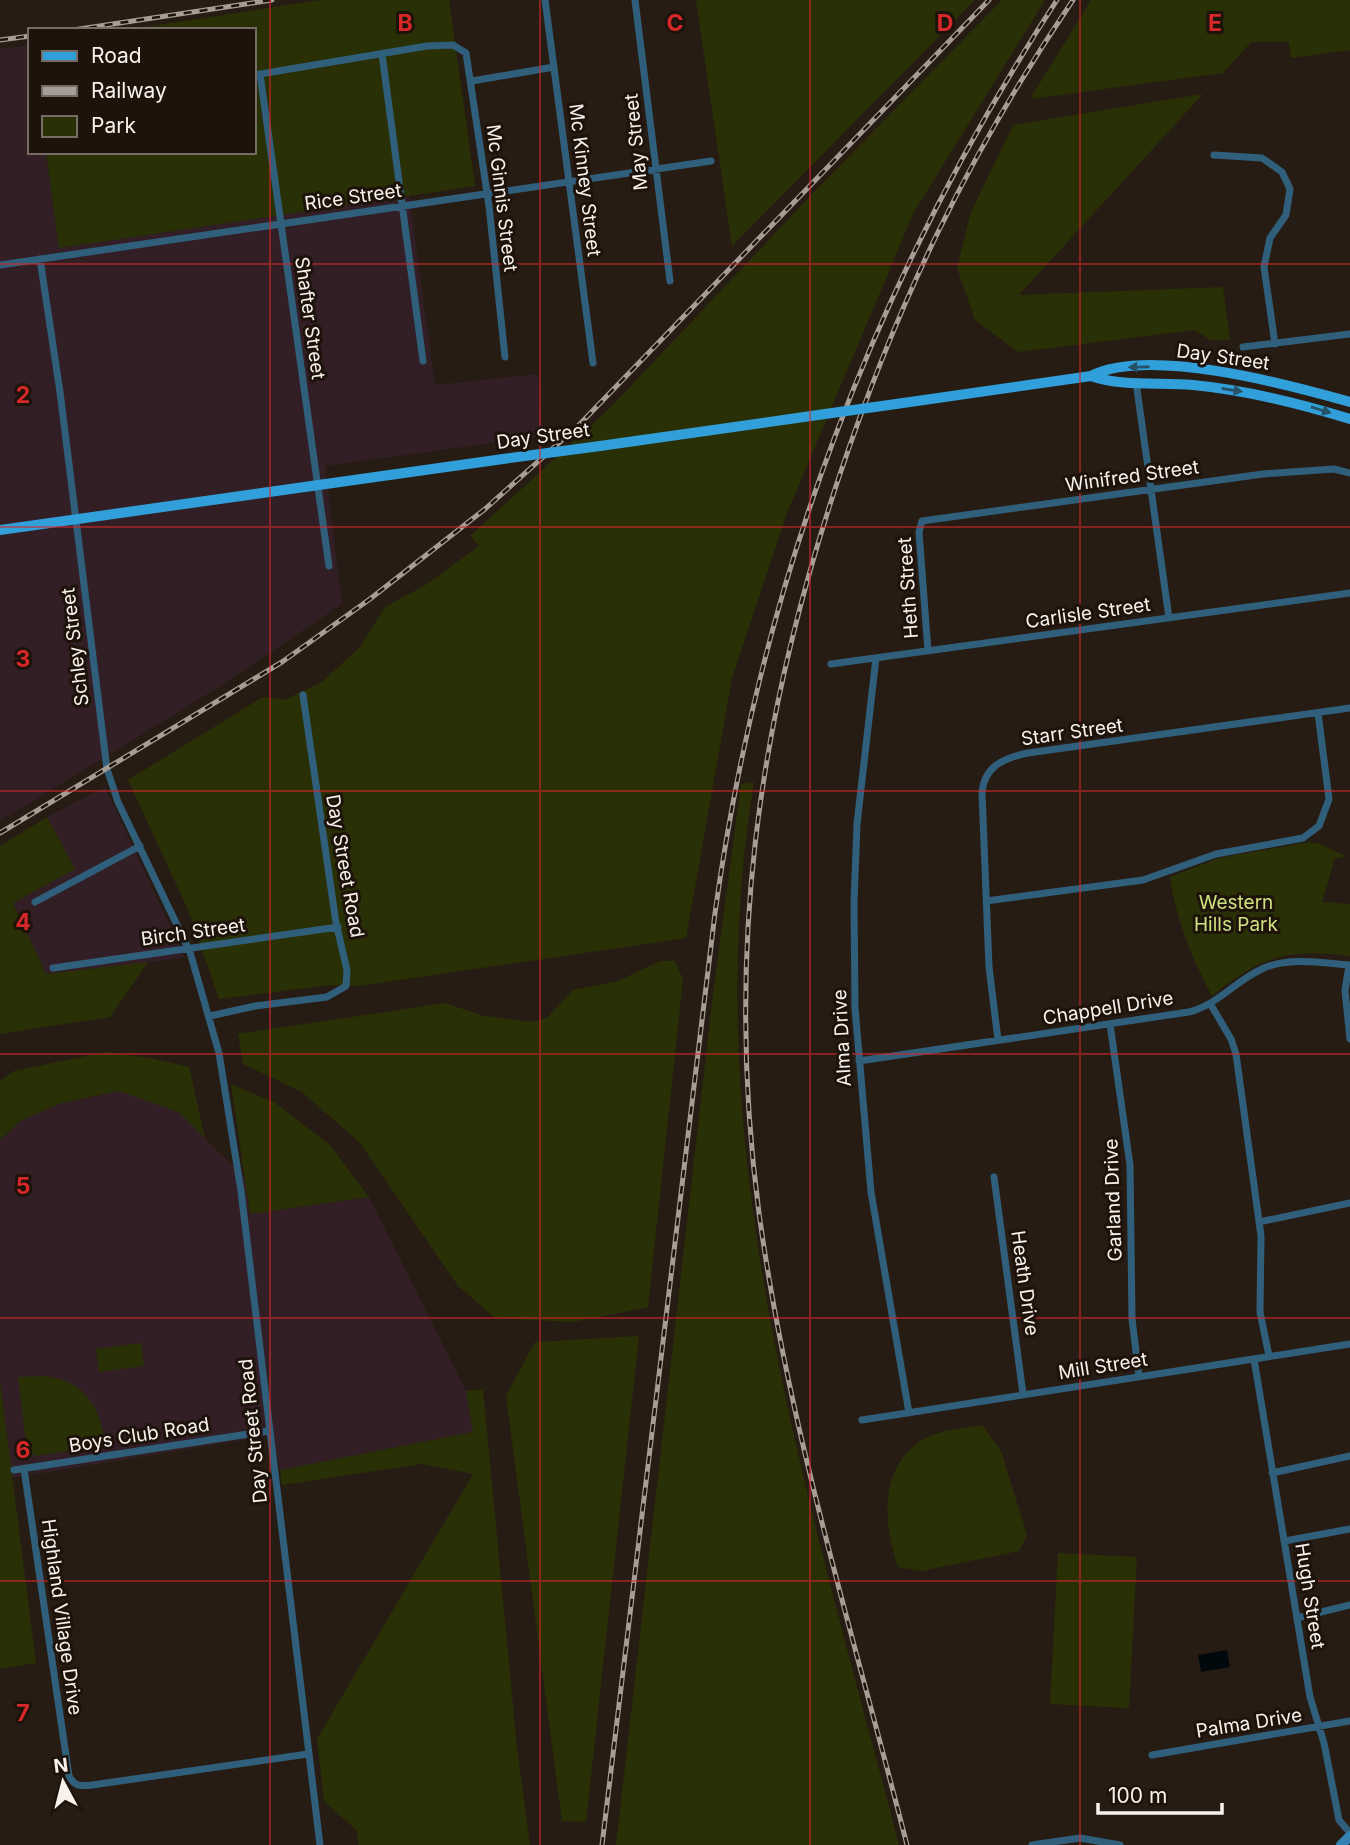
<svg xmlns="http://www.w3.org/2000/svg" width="1350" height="1845" font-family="Inter,sans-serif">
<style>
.industrial{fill:#321f26}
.green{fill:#293006}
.water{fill:#02090d}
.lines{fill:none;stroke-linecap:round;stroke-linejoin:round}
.street{stroke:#305f7b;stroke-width:7}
.secondary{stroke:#3283b1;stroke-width:10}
.primary{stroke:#309fda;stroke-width:10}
.rail-casing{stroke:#a69d96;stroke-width:5}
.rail{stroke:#1d130b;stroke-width:2.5;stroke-dasharray:8;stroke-linecap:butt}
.primary-bridge{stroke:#309fda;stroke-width:10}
.oneway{fill:#265268}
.grid{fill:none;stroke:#d62828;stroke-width:2;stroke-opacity:0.55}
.labels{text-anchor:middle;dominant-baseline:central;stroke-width:6;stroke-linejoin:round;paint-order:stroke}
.street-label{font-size:19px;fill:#f9f1eb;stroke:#1d130b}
.park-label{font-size:19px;fill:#cee181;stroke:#1d130b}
.grid-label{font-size:23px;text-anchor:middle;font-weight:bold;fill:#d62828;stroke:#1d130b;stroke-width:6;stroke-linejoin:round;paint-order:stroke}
</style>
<rect width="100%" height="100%" fill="#271c14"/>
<path class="industrial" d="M30 45V152H46L59 248 409 195 435 385 538 374 543 436 325 466 342 604 219 687 0 821V49Z
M105 787 185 958 46 974 13 903 74 869 47 817Z
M120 1091 179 1112 245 1178 250 1214 369 1197 466 1391 474 1432 280 1470 273 1435 12 1478 0 1380V1140L20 1121 61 1103Z"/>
<path class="green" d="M321 0H449L475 186 59 248 46 152H254V30H127Z
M696 0H975L732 246Z
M1002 0H1045L914 212 787 513 732 678 686 938 359 986 330 985 219 999 189 912 128 780 263 697 284 700 322 682 360 647 385 607 427 584 479 546 470 536 610 408 814 192Z
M1091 0H1350V50L1291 58 1289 42H1251L1223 73 1030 99Z
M1203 94 1019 295 1223 287 1230 340H1211L1194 330 1018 352 975 320 957 268 971 212 1013 125Z
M754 782C694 1144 809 1499 899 1845H616L713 994 741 784Z
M47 817 75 869 13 903 46 974 148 962 110 1017 0 1034V846Z
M1309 842 1320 844 1344 855 1342 858H1335L1322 902 1350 904V956C1288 948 1260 956 1212 996 1192 958 1176 920 1170 877L1219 858Z
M660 961H675L683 979 648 1307 573 1322 495 1318 458 1286 360 1143 302 1092 243 1064 238 1034 445 1003 484 1016 533 1022 547 1018 573 990 618 981Z
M106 1052 150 1058 189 1067 205 1138 179 1112 119 1091 61 1103 20 1121 0 1140V1081L14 1071Z
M231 1084 274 1102 330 1145 369 1197 250 1214Z
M639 1336 586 1822 562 1821 506 1396 535 1342Z
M141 1343 144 1366 99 1372 96 1349Z
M45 1376C85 1381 101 1407 105 1445L36 1456 27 1451 18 1377Z
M0 1380 36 1663 0 1669Z
M483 1389 517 1748 530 1845H359L357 1831 324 1801 317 1739 473 1474 422 1464 282 1485 280 1470 473 1432 466 1391Z
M982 1425 1001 1451 1027 1535 1019 1551 921 1571 898 1567C884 1526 878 1471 919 1442 936 1430 963 1428 982 1425Z
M1058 1553 1137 1557 1129 1708 1050 1704Z"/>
<path class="water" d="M1227 1650 1230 1667 1201 1672 1198 1655Z"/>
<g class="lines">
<path class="street" d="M545 0 593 363
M635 0 670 281
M382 54 423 361
M260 74 329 566
M254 75 427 46 453 45 466 53 489 206 505 357
M472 81 554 67
M1214 155 1262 158 1282 172 1290 189 1286 215 1270 238 1264 267 1275 344
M40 259 60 392 107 769 118 802 190 952 219 1053 241 1191 320 1845
M0 265 711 161
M1243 347 1350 334
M1136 382 1169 618
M928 651 919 532 922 521 1263 474 1334 469 1350 473
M876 658 857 824 854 902 855 1008 871 1192 909 1413
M831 664 1350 593
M986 901 1143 880 1216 854 1303 838 1319 826 1329 799 1318 713
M35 902 140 846
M1349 965 1345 991 1350 1039
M53 968 338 927
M1211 1005 1231 1039 1236 1054 1261 1236 1260 1312 1269 1356
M210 1016 255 1006 327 997 346 986 347 970 336 923 303 695
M1110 1024 1130 1165 1132 1319 1139 1376
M998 1040 989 967 982 793C984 766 1004 758 1028 753L1350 708
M859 1061 1189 1012C1219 1004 1236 980 1264 968 1290 957 1323 963 1350 965
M994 1177 1023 1394
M1259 1222 1350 1203
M1254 1359 1310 1697 1324 1743 1339 1820 1350 1833
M862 1420 1350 1344
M24 1469 69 1776C75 1787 80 1786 92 1785L308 1754
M14 1470 268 1431
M1272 1473 1350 1456
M1285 1541 1350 1529
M1297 1618 1350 1605
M1152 1755 1350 1721
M1032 1845 1080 1838 1120 1845"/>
<path class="secondary" d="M1341 1845 1350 1836"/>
<path class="primary" d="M1091 376C1122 387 1160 382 1193 385 1246 390 1298 403 1350 419
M896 404 1091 376C1148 346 1290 385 1350 402
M600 446 811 416
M0 530 503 459"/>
<defs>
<path id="rail" d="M73 30 272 0
M0 40 30 36
M0 833 282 662 370 599 485 509 578 426 989 0
M602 1845 715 913C761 581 874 281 1057 0
M907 1845C854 1636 788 1427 759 1213 725 955 757 723 839 477 898 301 968 155 1073 0"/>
</defs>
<use href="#rail" class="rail-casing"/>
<use href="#rail" class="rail"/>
<path class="primary-bridge" d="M811 416 896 404
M503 459 600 446"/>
</g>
<defs><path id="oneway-solid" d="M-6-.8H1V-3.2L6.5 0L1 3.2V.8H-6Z" transform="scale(1.75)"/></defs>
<g class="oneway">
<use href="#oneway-solid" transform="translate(1139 367) rotate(179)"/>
<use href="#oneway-solid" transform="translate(1232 390) rotate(9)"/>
<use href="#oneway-solid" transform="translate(1321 410) rotate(17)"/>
</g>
<path class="grid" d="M270 0V1845M540 0V1845M810 0V1845M1080 0V1845M0 264H1350M0 527H1350M0 791H1350M0 1054H1350M0 1318H1350M0 1581H1350"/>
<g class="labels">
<g class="street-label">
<text transform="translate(636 142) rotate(-96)">May Street</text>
<text transform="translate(585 180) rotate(83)">Mc Kinney Street</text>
<text transform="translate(353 197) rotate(-8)">Rice Street</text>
<text transform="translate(502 198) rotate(83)">Mc Ginnis Street</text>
<text transform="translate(310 318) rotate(82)">Shafter Street</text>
<text transform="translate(1223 357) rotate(8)">Day Street</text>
<text transform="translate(543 436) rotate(-8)">Day Street</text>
<text transform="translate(1132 476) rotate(-8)">Winifred Street</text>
<text transform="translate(908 588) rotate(-94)">Heth Street</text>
<text transform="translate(1088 613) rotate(-8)">Carlisle Street</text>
<text transform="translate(75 647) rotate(-97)">Schley Street</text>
<text transform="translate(1072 732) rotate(-8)">Starr Street</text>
<text transform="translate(345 866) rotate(80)">Day Street Road</text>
<text transform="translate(193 932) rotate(-8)">Birch Street</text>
<text transform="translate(1108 1008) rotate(-9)">Chappell Drive</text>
<text transform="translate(842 1038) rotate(-93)">Alma Drive</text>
<text transform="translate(1113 1200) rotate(-92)">Garland Drive</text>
<text transform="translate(1025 1283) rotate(82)">Heath Drive</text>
<text transform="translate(1103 1366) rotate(-9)">Mill Street</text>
<text transform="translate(253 1431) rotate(-96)">Day Street Road</text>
<text transform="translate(139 1435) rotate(-9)">Boys Club Road</text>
<text transform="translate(1310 1596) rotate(81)">Hugh Street</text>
<text transform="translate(62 1617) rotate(82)">Highland Village Drive</text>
<text transform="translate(1249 1723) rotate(-9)">Palma Drive</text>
</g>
<g class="park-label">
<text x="1236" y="902">Western<tspan x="1236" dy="22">Hills Park</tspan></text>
</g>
</g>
<g class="grid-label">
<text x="405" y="31">B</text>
<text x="675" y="31">C</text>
<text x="945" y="31">D</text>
<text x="1215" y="31">E</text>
<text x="23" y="403">2</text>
<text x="23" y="667">3</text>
<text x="23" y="930">4</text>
<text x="23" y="1194">5</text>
<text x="23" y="1458">6</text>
<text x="23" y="1721">7</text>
</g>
<rect x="28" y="28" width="228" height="126" fill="#1d130b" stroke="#756c65" stroke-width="2"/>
<rect x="42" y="51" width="35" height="10" fill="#309fda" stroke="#756c65" stroke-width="2"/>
<text x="91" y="63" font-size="21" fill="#f9f1eb">Road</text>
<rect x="42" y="86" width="35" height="10" fill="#a69d96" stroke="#756c65" stroke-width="2"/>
<text x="91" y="98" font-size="21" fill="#f9f1eb">Railway</text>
<rect x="42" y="116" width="35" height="21" fill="#293006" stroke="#756c65" stroke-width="2"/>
<text x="91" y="133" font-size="21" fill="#f9f1eb">Park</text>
<g transform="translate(63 1782) rotate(353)" stroke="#1d130b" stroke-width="5" paint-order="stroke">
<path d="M0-5L12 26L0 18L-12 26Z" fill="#f9f1eb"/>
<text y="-10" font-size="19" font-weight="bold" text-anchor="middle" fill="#f9f1eb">N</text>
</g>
<path d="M1098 1803v10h124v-10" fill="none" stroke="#f9f1eb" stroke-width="3.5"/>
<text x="1108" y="1803" font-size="21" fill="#f9f1eb" stroke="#1d130b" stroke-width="5" paint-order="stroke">100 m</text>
</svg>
